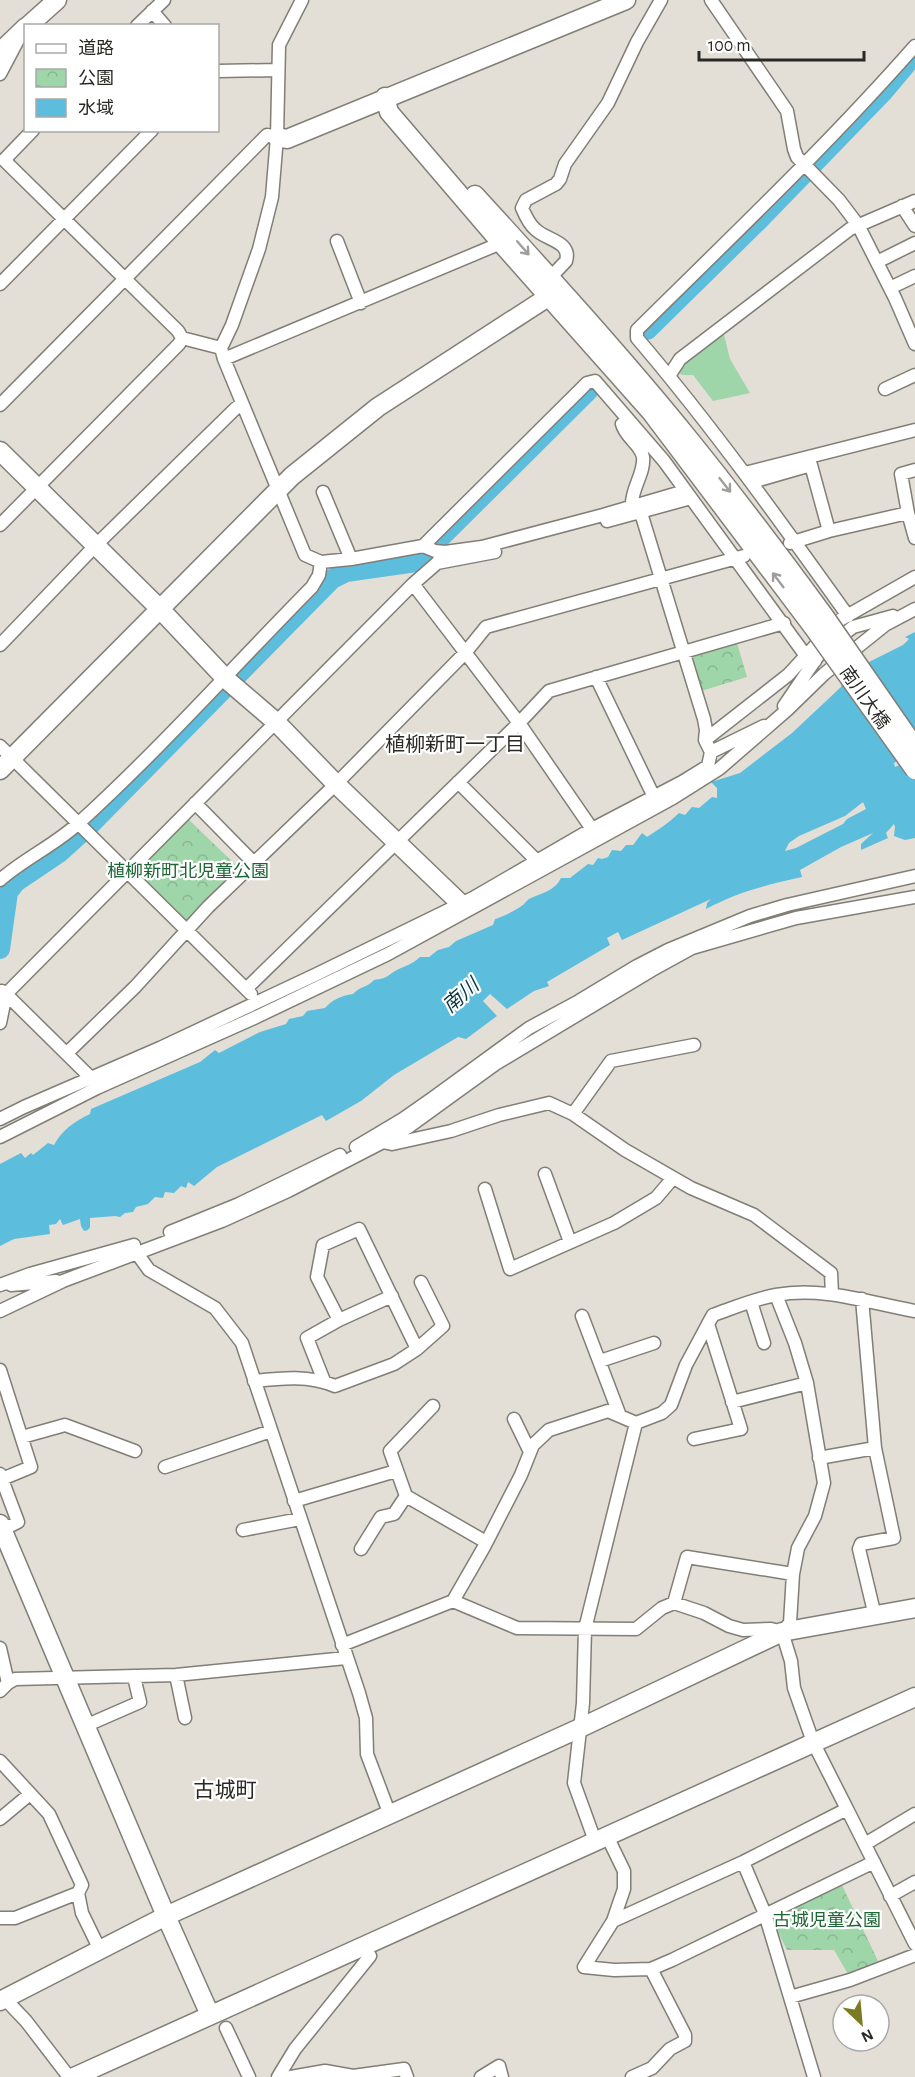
<svg xmlns="http://www.w3.org/2000/svg" width="915" height="2077" font-family="'Alegreya Sans','Noto Sans JP',sans-serif">
<style>
.grass{fill:#9ed5a9}
.park{fill:url(#park-crowns)}
.water{fill:#5cbddd;fill-rule:evenodd}
.lines{fill:none;stroke-linecap:round;stroke-linejoin:round}
.river{stroke:#5cbddd;stroke-width:20}
.street-casing{stroke:#817e76;stroke-width:15}
.secondary-casing{stroke:#817e76;stroke-width:21}
.street{stroke:#fff;stroke-width:12}
.secondary{stroke:#fff;stroke-width:18}
.secondary-bridge-casing{stroke:#817e76;stroke-width:21;stroke-linecap:butt}
.secondary-bridge{stroke:#fff;stroke-width:18}
.oneway{stroke:#9f9e9c}
.labels{text-anchor:middle;dominant-baseline:central;stroke-width:4.5;stroke-linejoin:round;paint-order:stroke}
.street-label{font-size:18px;fill:#292824;stroke:#fff}
.park-label{font-size:18px;fill:#1e6535;stroke:#fff}
.neighbourhood-label{font-size:20px;fill:#292824;stroke:#fff}
.water-label{font-size:20px;font-style:italic;fill:#0a3845;stroke:#fff}
.quarter-label{font-size:21px;fill:#292824;stroke:#fff}
</style>
<defs>
<pattern id="park-crowns" width="20" height="18" patternUnits="userSpaceOnUse" patternTransform="scale(1.5)"><rect width="20" height="18" fill="#9ed5a9"/><path d="M2 6a3 3 0 1 1 6 0M12 15a3 3 0 1 1 6 0" fill="none" stroke="#88b791"/></pattern>
</defs>
<rect width="100%" height="100%" fill="#e3dfd6"/>
<path class="grass" d="M722 327 730 359 750 393 713 401 693 375H683L678 373 685 362Z"/>
<path class="park" d="M737 643 747 677 698 692 689 657Z
M184 815 244 873 191 925 127 873Z
M840 1881 878 1961 849 1976 834 1950H787L770 1916Z"/>
<path class="water" d="M915 632V750L894 763 895 767 915 758V838L905 840 894 836 895 827 894 824 886 833 888 838 861 850V844L873 833 841 847 800 870 802 877C769 884 735 893 706 909L707 903 711 899 622 940 618 932 607 938 610 945 547 982 549 986 534 991 507 1009 490 994 483 1001 497 1016 466 1039 458 1037 394 1075 361 1101 326 1121 322 1115 217 1167 194 1186 188 1182 186 1188 181 1186 174 1193 165 1192 163 1198 155 1197 148 1204 136 1207 133 1212 125 1213 120 1217 115 1216 90 1218V1227L88 1230 84 1231 81 1226 80 1219 63 1225 60 1219 56 1224 49 1225 50 1234 14 1239 0 1246V1164L21 1153 25 1158 31 1153 33 1155 48 1143 54 1145C62 1130 75 1121 90 1114L91 1109 200 1062 215 1050 219 1053 260 1032 286 1024 289 1019 303 1016 307 1011 325 1008C333 999 341 996 353 994 359 987 368 987 374 980 389 978 386 976 397 970 407 965 411 965 420 957H429L438 950 449 947 456 941 493 925 495 919C501 918 520 908 524 904 527 901 527 900 531 898 542 893 556 890 561 878H570L588 864 593 865 598 858 602 859 608 857 612 850 621 851 626 845H633L642 833 647 837C658 830 670 822 679 813L685 815 692 807 699 808 712 797 717 798V788L711 782 740 773 792 733 841 687 842 682 867 663 903 645 909 639 905 637ZM863 802 866 809 847 819 843 824 796 848 785 851 789 843 799 836 845 816Z"/>
<g class="lines">
<path class="river" d="M647 330 758 221 883 92 915 54
M0 949 8 892 16 882 59 853 91 824 332 579 346 572 416 562 589 390"/>
<defs>
<path id="street" d="M711 0 787 111 794 149 797 157 839 200 858 225 895 298 915 344
M152 11 165 26
M137 26 164 0
M218 71 278 70
M0 74 19 38
M33 130 4 160 178 331 182 338 221 348
M902 206 915 226
M337 241 361 303
M877 262 915 243
M550 278 566 261C572 241 545 240 535 229 529 224 525 215 522 208L526 200 556 184 560 179 565 164 608 103 637 42 661 0
M0 284 152 130
M890 288 915 276
M224 359 501 243
M669 376 680 359 850 229 915 201
M885 389 915 375
M0 405 267 135 277 137
M628 419 622 424C625 437 641 445 643 457 645 473 631 489 632 505
M915 470 901 474 908 513 915 538
M745 473 915 430
M752 482 811 465 829 531
M323 492 351 559
M607 521 691 498
M0 525 179 344 182 338
M790 543 829 531 908 513
M423 546 435 551 445 552 482 547 603 515 685 491
M321 562 351 559 423 546 587 383 595 381 664 461 806 656 815 661
M437 563 495 552
M413 584 519 723 592 829
M848 616C780 521 712 426 637 338V330C731 237 827 146 915 46
M835 641 853 627 893 616
M0 645 95 546 235 409 242 404
M596 677 654 797
M784 706 818 656
M705 740 788 675 838 621 915 577
M0 746 251 994
M711 752 764 726
M458 782 538 862
M195 803 254 863
M0 880C25 858 57 844 81 821 162 747 235 665 312 587L319 575 321 562 305 555 224 359 221 348 232 325 259 249 272 197 277 137 279 45 302 0
M246 989 519 723 549 691 784 623
M0 1023 6 994 2 991
M67 1053 135 987 208 907 336 784 465 653 486 627 744 556
M90 1077 6 994 413 584 437 563 445 552
M573 1114 611 1061 694 1045
M0 1119 24 1107 160 1048 315 975 473 898 592 829 682 782 708 766 711 752 705 740 706 730 704 719 641 513
M0 1137 97 1088 252 1019 388 954 673 798 719 769 787 710 824 674 885 625 915 609
M383 1142 392 1144 451 1131 499 1115 549 1103 573 1114 625 1150 691 1188 754 1215 831 1273 832 1294
M356 1147 403 1119 433 1098 529 1028 579 1001 637 966 668 950 750 916 787 905 915 876
M545 1174 570 1242
M485 1189 510 1269 614 1223 656 1198 673 1178
M170 1232 239 1204 340 1155
M136 1252 149 1270 215 1308 242 1343 359 1693 366 1718 367 1754 390 1815
M0 1285 30 1274 134 1245
M11 1285 56 1281
M776 1295 795 1343 807 1383 824 1483 815 1516 798 1548 793 1574 790 1623 782 1632 791 1661 794 1688 813 1742 847 1809
M862 1299 875 1448 894 1538 861 1544 859 1549 875 1616
M751 1302 764 1343
M0 1311 63 1281 222 1221 288 1191 383 1142 410 1126 497 1063 652 970 692 948 796 918 915 897
M582 1316 620 1416
M339 1320 317 1277 323 1245 359 1229 417 1349
M708 1324 713 1315C733 1308 754 1299 776 1295 823 1286 869 1303 915 1311
M600 1361 654 1343
M0 1370 31 1467 2 1479
M254 1381C282 1378 309 1375 335 1386L394 1364 417 1349 443 1326 421 1282
M324 1381 307 1338 339 1320 392 1296
M732 1402 807 1383
M433 1406 390 1451 406 1496 486 1542
M514 1419 530 1452
M22 1437 65 1425 135 1451
M819 1458 875 1448
M165 1467 271 1431
M0 1474 18 1522 0 1531
M294 1501 396 1471
M243 1530 300 1519
M361 1549 381 1517 394 1514 406 1496
M453 1601 517 1628 636 1629 662 1608 674 1603 704 1613 729 1626 743 1630 771 1629 782 1632
M674 1603 687 1557 793 1574
M342 1645 453 1601 484 1547 521 1475 533 1445 549 1430 608 1411 636 1423
M0 1648 8 1683
M176 1675 185 1718
M0 1691 8 1683 15 1679 176 1675 346 1658
M85 1726 140 1702 134 1677
M0 1761 49 1814 82 1885 78 1893
M0 1819 30 1794
M607 1836 624 1871V1889L613 1921
M595 1841 574 1783 583 1703 585 1629 636 1423 662 1413 671 1405 686 1365 708 1324 741 1429 694 1439
M865 1844 915 1814
M743 1862 765 1914 790 1997 850 1980 915 1955
M874 1862 672 1960 651 1969 614 1970 584 1967 613 1921 743 1862 847 1809 915 1944
M890 1896 915 1882
M0 1918H15L78 1893 82 1913 100 1950
M790 1997 814 2077
M5 1999 26 2021 69 2077
M226 2028 249 2077
M278 2077 295 2049 370 1956 363 1945
M291 2077 325 2071 353 2076 404 2069 407 2077
M481 2077 499 2066 502 2077
M632 2077 652 2068 670 2049 685 2041V2035L651 1969"/>
<path id="secondary" d="M28 26 57 0
M0 52 26 27
M385 97 389 112 501 243 651 412 813 627
M277 137 287 139 626 0
M475 195C548 275 621 355 689 439 736 497 781 557 825 617
M0 451 160 609 227 680 276 722 336 784 461 904
M0 770 292 476 378 407 548 297 550 278
M0 1524 166 1916 210 2015
M0 2001 166 1916 580 1728 782 1632 915 1608
M74 2077 915 1697"/>
</defs>
<use href="#street" class="street-casing"/>
<use href="#secondary" class="secondary-casing"/>
<use href="#street" class="street"/>
<use href="#secondary" class="secondary"/>
<defs>
<path id="secondary-bridge" d="M825 617 915 747
M813 627 915 770"/>
</defs>
<use href="#secondary-bridge" class="secondary-bridge-casing"/>
<use href="#secondary-bridge" class="secondary-bridge"/>
</g>
<defs><path id="oneway-shaft" d="M-6 0H5M1.5-3L5.5 0L1.5 3" fill="none" stroke-width="1.6" stroke-linecap="round" stroke-linejoin="round" transform="scale(1.5)"/></defs>
<g class="oneway">
<use href="#oneway-shaft" transform="translate(523 248) rotate(49)"/>
<use href="#oneway-shaft" transform="translate(725 485) rotate(52)"/>
<use href="#oneway-shaft" transform="translate(778 580) rotate(-127)"/>
</g>
<g class="labels">
<g class="street-label">
<text transform="translate(864 698) rotate(55)">南川大橋</text>
</g>
<g class="park-label">
<text x="188" y="872">植柳新町北児童公園</text>
<text x="827" y="1921">古城児童公園</text>
</g>
<g class="neighbourhood-label">
<text x="455" y="745">植柳新町一丁目</text>
</g>
<g class="water-label">
<text transform="translate(461 996) rotate(-41)">南川</text>
</g>
<g class="quarter-label">
<text x="225" y="1790">古城町</text>
</g>
</g>
<rect x="24" y="24" width="195" height="108" fill="#ffffff" stroke="#a9a9a7" stroke-width="1.5"/>
<rect x="36" y="44" width="30" height="9" fill="#ffffff" stroke="#a9a9a7" stroke-width="1.5"/>
<text x="78" y="54" font-size="18" fill="#292824">道路</text>
<rect x="36" y="69" width="30" height="18" fill="url(#park-crowns)" stroke="#a9a9a7" stroke-width="1.5"/>
<text x="78" y="84" font-size="18" fill="#292824">公園</text>
<rect x="36" y="99" width="30" height="18" fill="#5cbddd" stroke="#a9a9a7" stroke-width="1.5"/>
<text x="78" y="114" font-size="18" fill="#292824">水域</text>
<g transform="translate(861 2023) rotate(154)"><circle r="28" fill="#ffffff" stroke="#a9a9a7" stroke-width="1.5"/>
<path d="M0-4.5L10 22L0 15L-10 22Z" fill="#7a7b23"/>
<text y="-9" font-size="16" font-weight="bold" text-anchor="middle" fill="#292824">N</text>
</g>
<path d="M699 51v9h165v-9" fill="none" stroke="#292824" stroke-width="3"/>
<text x="708" y="51" font-size="18" fill="#292824" stroke="#ffffff" stroke-width="4.5" paint-order="stroke">100 m</text>
</svg>
